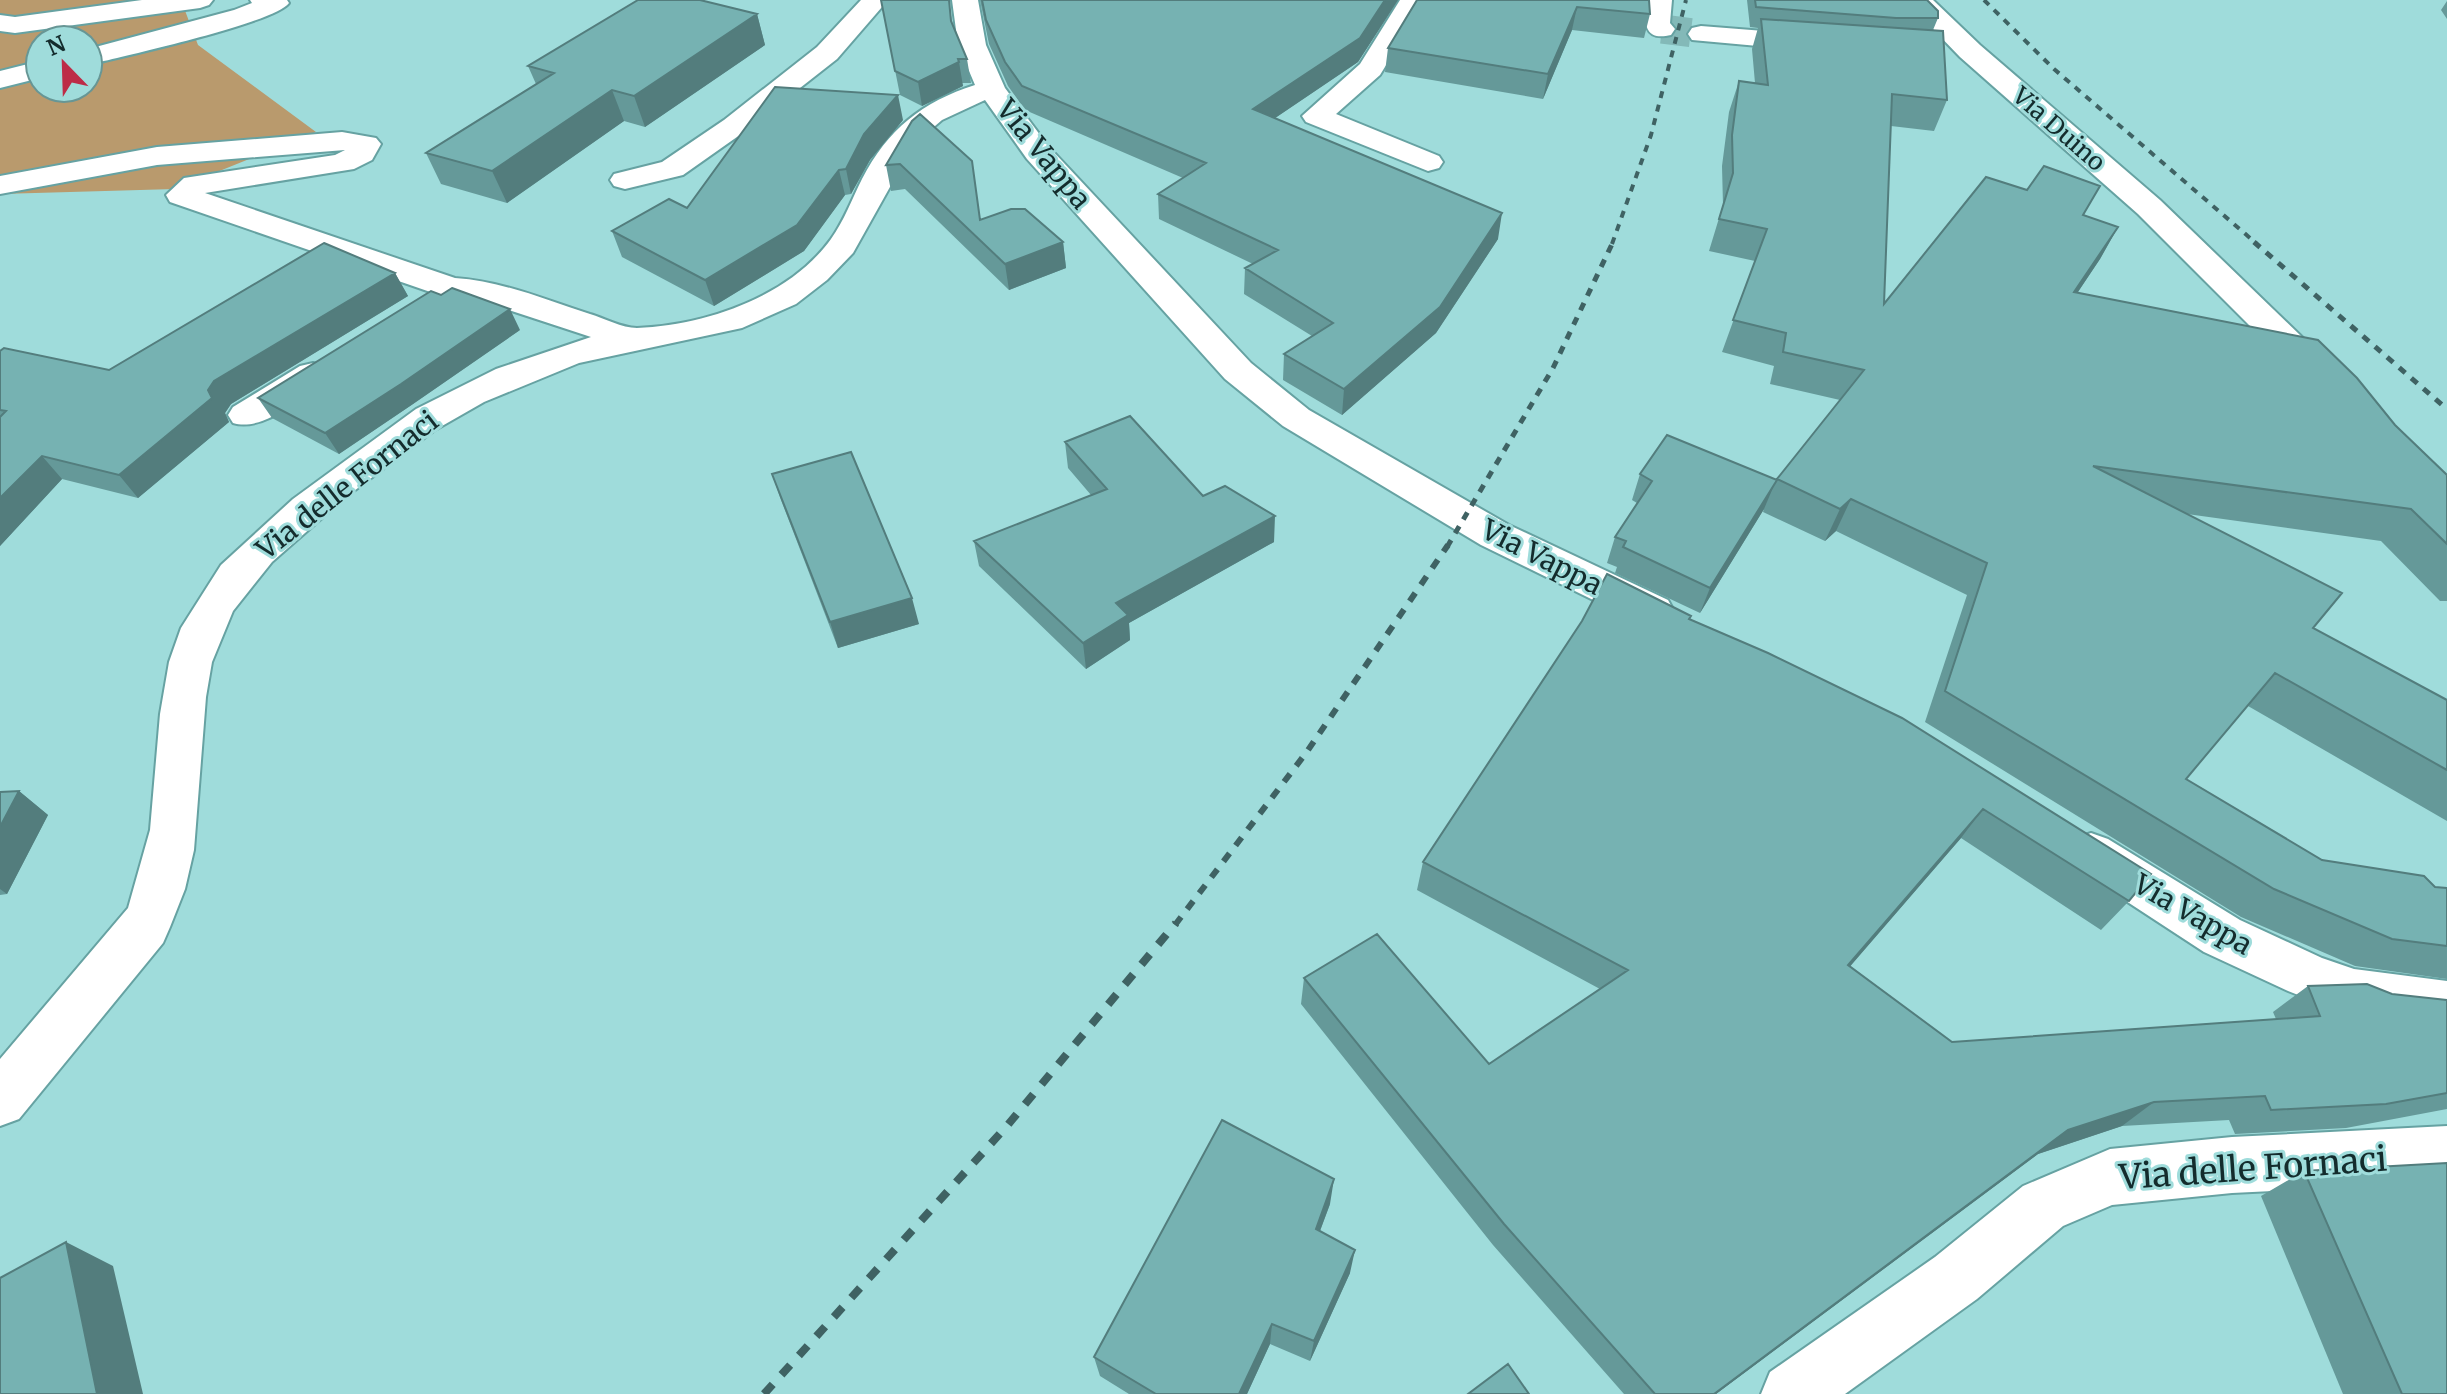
<svg xmlns="http://www.w3.org/2000/svg" width="2447" height="1394" font-family="Merriweather,serif">
<style>
.green{fill:#b99a6d;fill-rule:evenodd}
.lines{fill:none;stroke-linecap:round;stroke-linejoin:round}
.minor-tunnel{stroke:#83b9b8;stroke-width:29;stroke-dasharray:29 14;stroke-linecap:butt}
.minor-casing{stroke:#66a2a2;stroke-width:4}
.minor{fill:#fff;fill-rule:evenodd}
.rail-far3{stroke:#3f6263;stroke-width:4;stroke-dasharray:7 7;stroke-linecap:butt}
.rail-far2{stroke:#3f6263;stroke-width:5;stroke-dasharray:8 8;stroke-linecap:butt}
.rail-far1{stroke:#3f6263;stroke-width:6;stroke-dasharray:10 10;stroke-linecap:butt}
.rail{stroke:#3f6263;stroke-width:8;stroke-dasharray:13 13;stroke-linecap:butt}
.wall{fill:#659999}
.shaded-wall{fill:#537d7d}
.building{fill:#76b2b2;stroke:#537d7d;stroke-width:2}
.labels{text-anchor:middle;dominant-baseline:central;stroke-width:6;stroke-linejoin:round;paint-order:stroke}
.far-street-label{font-size:24px;fill:#142c2d;stroke:#9fdcdb}
.street-label{font-size:28px;fill:#142c2d;stroke:#9fdcdb}
.near-street-label{font-size:34px;fill:#142c2d;stroke:#9fdcdb}
</style>
<rect width="100%" height="100%" fill="#9fdcdb"/>
<path class="green" d="M0 0H181L198 45 316 132 175 189 0 194ZM40 40H88V88H40Z"/>
<g class="lines">
<path class="minor-tunnel" d="M1662 29 1701 34"/>
<defs>
<path id="minor" d="M142 0H213L209 5 200 8 15 33 0 31V15L15 17Z
M250 0H287L289 3C275 23 120 57 88 65V49L234 10 252 3Z
M861 0H888L837 59 744 132 683 175 625 189 614 186 610 180 614 174 662 162 724 120 817 47Z
M952 0H978L986 45 1005 88 1049 147 1251 363 1309 410 1509 525 1668 600 1674 611 1668 622 1653 626 1638 622 1481 545 1283 426 1225 379 1027 159 985 100 942 120 914 144 853 253 827 280 796 304 742 328 579 363 484 402 435 430 346 497 272 562 233 611 212 662 206 697 194 850 185 889 170 927 163 943 19 1119 0 1126V1059L128 908 150 830 160 714 169 662 181 628 221 565 293 499 416 409 496 369 591 337 478 300 439 295 170 202 166 195 184 178 335 155 345 150 157 165 0 194V176L157 147 342 132 376 138 381 144 372 160 354 169 205 193 455 278C502 281 546 300 590 314 604 318 622 328 637 328 706 325 789 297 831 239 844 221 852 199 862 179 888 129 922 102 975 85L958 45Z
M1400 0H1426L1380 75 1336 114 1439 156 1443 162 1439 168 1428 171 1306 122 1302 116 1360 64Z
M1646 0H1672L1670 23 1675 29 1671 35C1643 42 1644 21 1646 0Z
M1905 0H1933L1980 45 2160 200 2332 366 2337 374 2332 382 2319 385 2306 382 2138 214 1960 57Z
M1701 26 1814 35 1824 37 1827 43 1824 49 1814 51 1692 40 1688 34 1692 28Z
M40 61V78L0 88V71Z
M313 363 326 366 331 374 326 382C300 398 264 432 233 423L228 415 233 407 300 366Z
M2091 833 2108 839 2240 920 2322 958 2354 969 2447 981V1029L2354 1017 2288 991 2204 952 2074 867 2067 853 2074 839Z
M2447 1126V1182L2232 1193 2112 1205 2063 1226 1977 1299 1845 1394H1761L1770 1372 1935 1257 2023 1186 2110 1149 2232 1137Z"/>
</defs>
<use href="#minor" class="minor-casing"/>
<use href="#minor" class="minor"/>
<path class="rail-far3" d="M1984 0 2054 69 2257 244
M1612 244 1651 135 1686 0"/>
<path class="rail-far2" d="M2254 242 2447 409
M1447 547 1553 368 1613 242"/>
<path class="rail-far1" d="M1175 925 1306 753 1448 545"/>
<path class="rail" d="M764 1394 1006 1127 1176 923"/>
</g>
<path class="wall" d="M881 0H949L952 23 967 59 971 83H962L963 86 922 106 900 95Z
M980 0H1398L1358 62 1275 118 1498 239 1436 333 1342 415 1283 380 1284 354 1312 336 1244 294 1245 268 1253 264 1159 219 1158 194 1183 178 1025 110 1008 86 989 44Z
M1417 0H1649L1650 14 1644 38 1572 30 1543 99 1385 72 1388 48Z
M1747 0H1927L1938 18 1933 30 1947 100 1934 131 1891 126 1884 304 2084 215 2118 227 2100 259 2077 293 2395 425 2447 475V601H2440L2381 541 2187 514 2313 628 2447 700V821L2248 706 2186 779 2322 860 2435 887 2447 888V979L2355 966 2241 917 1925 722 1967 595 1836 531 1825 541 1763 512 1764 509 1700 613 1615 573 1617 567 1607 563 1615 537 1637 503 1632 500 1640 474 1776 480 1840 400 1770 384 1774 366 1722 352 1755 261 1709 251 1723 205 1722 166 1729 112 1739 81 1755 83 1752 49 1758 28 1750 27Z
M2447 1V19L2441 10Z
M757 14 765 45 645 127 624 121 507 203 441 184 426 153 536 84 528 66Z
M903 120 870 160 851 194 845 195 804 251 714 306 622 257 612 231 687 208Z
M912 121 981 220 1063 242 1066 268 1009 290 905 189 891 191 886 165Z
M395 273 408 296 231 404 225 413 229 422 138 498 62 479 0 546V351L109 370Z
M520 330 413 404 339 454 272 418 258 398Z
M1065 442 1203 496 1274 542 1129 623 1130 640 1086 669 979 566 974 541 1091 495 1068 468Z
M772 474 919 624 838 648 781 500Z
M1690 620 2129 901 2101 930 1961 838 1850 966 1952 1042 2276 1019 2273 1012 2308 986 2447 1000V1109L2346 1128 2235 1134 2229 1120 2122 1126 2038 1154 1716 1394H1624L1493 1245 1301 1004 1304 978 1489 1064 1600 989 1417 890 1423 862Z
M19 791 48 815 7 894 0 895V792Z
M2304 1171 2447 1394H2343L2261 1196Z
M1330 1204 1320 1231 1350 1273 1310 1361 1270 1344 1247 1394H1129L1100 1376 1094 1357Z"/>
<path class="shaded-wall" d="M1385 0H1398L1358 62 1253 133V109Z
M1577 7 1572 30 1543 99 1548 74Z
M757 14 765 45 645 127 634 96Z
M959 62 963 86 922 106 918 82Z
M612 90 624 121 507 203 492 171Z
M898 95 903 120 870 160 851 194 846 169 864 134Z
M839 170 845 195 804 251 714 306 705 280Z
M1502 213 1498 239 1436 333 1342 415 1344 389Z
M2118 227 2100 259 2056 325 2074 292Z
M1063 242 1066 268 1009 290 1005 264Z
M395 273 408 296 231 404 225 413 229 422 138 498 119 475 214 381Z
M510 309 520 330 413 404 339 454 325 433Z
M42 456 62 479 0 546V498Z
M1775 483 1764 509 1700 613 1710 588Z
M1851 499 1836 531 1825 541 1840 509Z
M1275 516 1274 542 1129 623 1130 640 1086 669 1083 643 1116 603Z
M912 598 919 624 838 648 830 622Z
M19 791 48 815 7 894 0 889V827Z
M1983 809 1961 838 1828 992 1848 965Z
M2154 1102 2122 1126 2038 1154 1716 1394H1714L2068 1130Z
M1334 1179 1330 1204 1312 1252 1316 1229Z
M66 1242 113 1266 143 1394H97Z
M1355 1250 1350 1273 1310 1361 1314 1341Z
M1272 1324 1270 1344 1247 1394H1239Z"/>
<path class="building" d="M638 0H700L757 14 634 96 612 90 492 171 426 153 554 73 528 66Z
M881 0H949L951 21 967 59H958L959 62 918 82 895 71Z
M982 0H1385L1360 38 1253 109 1502 213 1440 307 1344 389 1284 354 1333 323 1245 268 1278 250 1158 194 1206 163 1022 86 1005 62 986 20Z
M1417 0H1649L1650 14 1577 7 1548 74 1388 48Z
M1755 0H1927L1938 11V18H1896L1756 7Z
M1761 19 1943 31 1947 100 1892 94 1884 304 1986 177 2027 190 2044 166 2100 186 2083 215 2118 227 2074 292 2318 340 2357 378 2395 425 2447 475V544L2411 509 2093 466 2342 593 2313 628 2447 700V770L2275 673 2186 779 2322 860 2424 876 2435 887 2447 888V946L2392 939 2274 889 1945 691 1987 563 1851 499 1840 509 1777 479 1864 370 1783 352 1786 333 1733 320 1767 229 1719 219 1733 173 1732 135 1739 81 1768 85Z
M775 87 898 95 864 134 846 169 839 170 797 225 705 280 612 231 669 199 687 208Z
M920 114 972 161 980 220 1011 209H1025L1063 242 1005 264 900 164 886 165 912 121Z
M324 243 395 273 214 381 208 390 212 398 119 475 42 456 0 498V417L6 411 0 410V351L4 348 109 370Z
M452 288 510 309 401 384 325 433 258 398 431 291 441 295Z
M1130 416 1203 496 1225 486 1275 516 1116 603 1128 615 1083 643 974 541 1107 489 1065 442Z
M1667 435 1777 480 1710 588 1623 547 1626 541 1615 537 1652 481 1640 474Z
M851 452 912 598 830 622 772 474Z
M1607 574 1691 616 1689 619 1768 653 1902 718 2151 874 2129 901 1983 809 1848 965 1952 1042 2320 1016 2308 986 2367 984 2392 994 2447 1000V1093L2386 1104 2271 1110 2265 1096 2154 1102 2068 1130 1714 1394H1655L1504 1224 1304 978 1377 934 1489 1064 1628 970 1423 862 1582 621Z
M19 791 0 827V792Z
M1222 1120 1334 1179 1316 1229 1355 1250 1314 1341 1272 1324 1239 1394H1156L1094 1357Z
M2447 1163V1394H2402L2304 1171Z
M66 1242 97 1394H0V1278Z
M1508 1364 1529 1394H1468Z"/>
<g class="labels">
<g class="far-street-label">
<text transform="translate(2059 129) rotate(41)">Via Duino</text>
</g>
<g class="street-label">
<text transform="translate(1044 154) rotate(51)">Via Vappa</text>
<text transform="translate(347 485) rotate(-38)">Via delle Fornaci</text>
<text transform="translate(1542 557) rotate(27)">Via Vappa</text>
<text transform="translate(2193 914) rotate(30)">Via Vappa</text>
</g>
<g class="near-street-label">
<text transform="translate(2253 1168) rotate(-4)">Via delle Fornaci</text>
</g>
</g>
<g transform="translate(64 64) rotate(337)"><circle r="38" fill="#9fdcdb" stroke="#679695" stroke-width="2"/>
<path d="M0-6L14 30L0 20L-14 30Z" fill="#bd2c47"/>
<text y="-12" font-size="22" font-weight="bold" text-anchor="middle" fill="#142c2d">N</text>
</g>
</svg>
